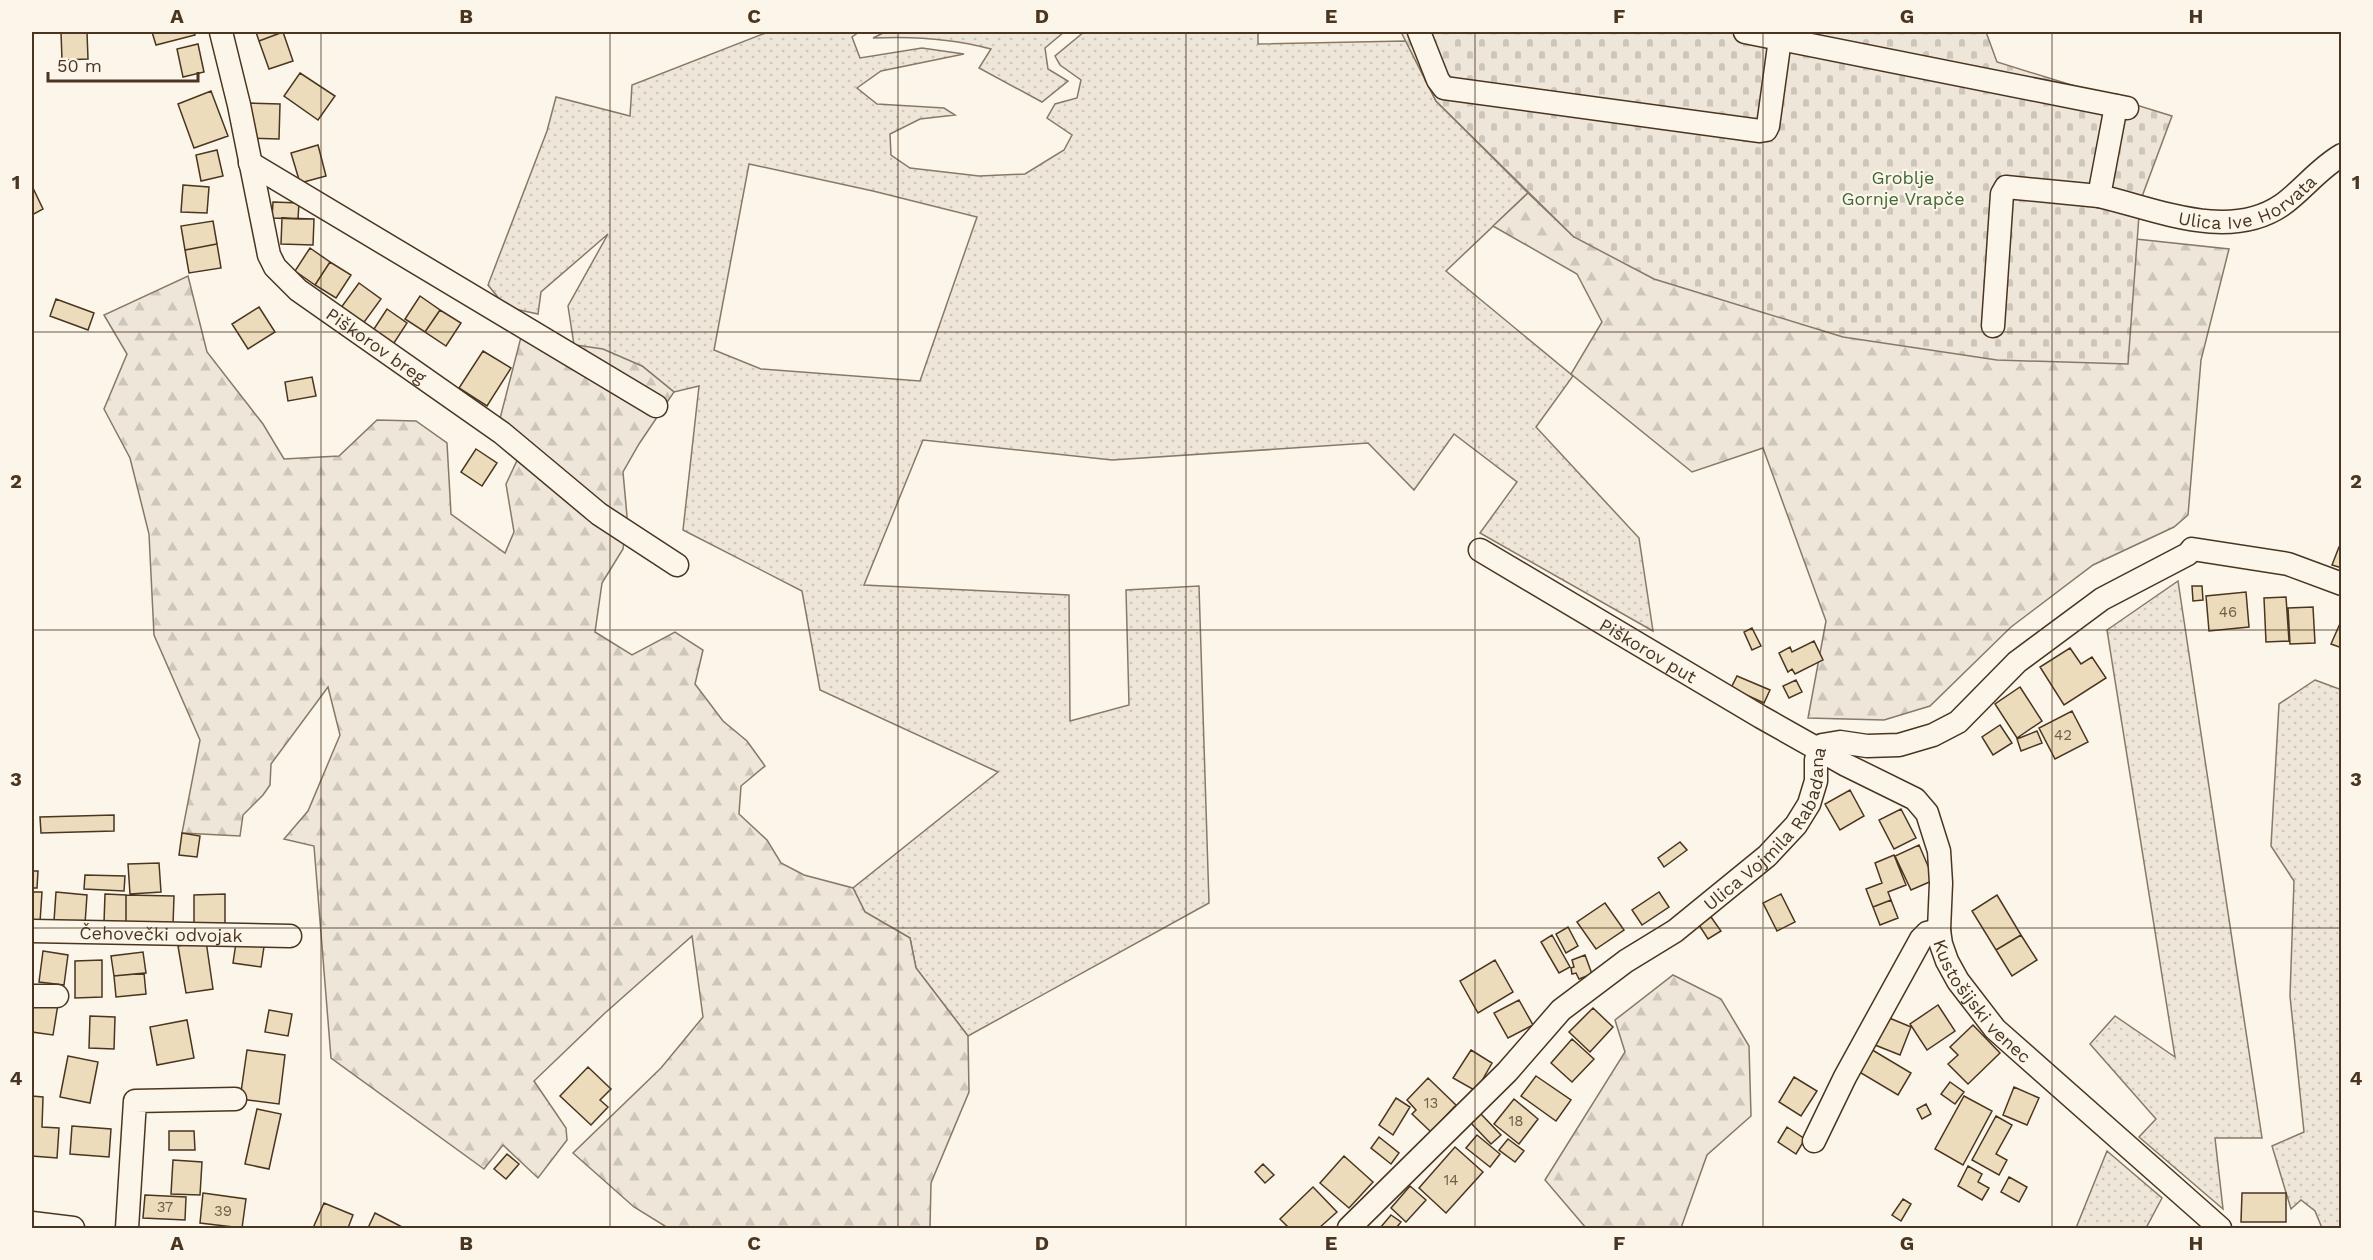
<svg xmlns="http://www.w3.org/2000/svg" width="2373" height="1260" font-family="'Work Sans',sans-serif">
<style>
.grass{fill:url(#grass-dots);stroke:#887966;stroke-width:1.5;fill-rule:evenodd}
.forest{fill:url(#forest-firs);stroke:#887966;stroke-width:1.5}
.cemetery{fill:url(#cemetery-stones);stroke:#887966;stroke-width:1.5}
.building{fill:#ecdcbc;stroke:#4a3520;stroke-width:1.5}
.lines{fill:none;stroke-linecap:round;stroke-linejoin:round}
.minor-casing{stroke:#4a3520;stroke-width:25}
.minor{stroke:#fbf6e9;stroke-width:22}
.grid{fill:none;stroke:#4a3520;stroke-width:1.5;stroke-opacity:0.55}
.labels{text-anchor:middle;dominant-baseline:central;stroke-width:4.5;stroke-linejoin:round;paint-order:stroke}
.number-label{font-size:15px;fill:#725f47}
.park-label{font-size:18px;fill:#436837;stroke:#fbf6e9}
.street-label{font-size:18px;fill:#4a3520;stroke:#fbf6e9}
.neatline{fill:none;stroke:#4a3520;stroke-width:2}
.grid-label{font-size:20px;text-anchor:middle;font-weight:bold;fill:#4a3520}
</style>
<defs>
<pattern id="grass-dots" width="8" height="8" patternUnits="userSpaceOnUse" patternTransform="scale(1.5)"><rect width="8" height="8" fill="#ede6d9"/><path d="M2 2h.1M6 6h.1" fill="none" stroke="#cdc6ba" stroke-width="1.8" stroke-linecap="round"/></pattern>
<pattern id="forest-firs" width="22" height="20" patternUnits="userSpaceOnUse" patternTransform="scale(1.5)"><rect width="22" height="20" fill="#ede6d9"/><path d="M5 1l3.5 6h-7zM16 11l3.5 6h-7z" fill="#cdc6ba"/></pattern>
<pattern id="cemetery-stones" width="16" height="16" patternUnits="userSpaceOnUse" patternTransform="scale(1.5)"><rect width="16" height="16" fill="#ede6d9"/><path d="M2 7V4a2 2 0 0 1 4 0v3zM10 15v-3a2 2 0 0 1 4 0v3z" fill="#cdc6ba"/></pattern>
</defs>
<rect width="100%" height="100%" fill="#fbf6e9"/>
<path class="grass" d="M768 32H859L852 37 860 58 922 48 964 54 881 71 857 88 877 104 944 108 955 115 920 119 890 134 891 155 910 168 979 176 1025 174 1064 150 1072 135 1047 118 1055 104 1077 98 1081 80 1060 65 1055 56 1084 32H1258V44L1406 41 1436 101 1528 193 1446 271 1573 376 1536 427 1639 538 1653 631 1480 533 1517 482 1454 434 1414 490 1368 443 1112 460 923 440 864 585 1069 595 1070 721 1129 705 1126 590 1199 586 1209 903 968 1036 916 968 910 938 865 912 853 888 998 772 820 690 802 591 683 530 699 386 674 392 642 366 574 345 568 306 608 234 541 292 538 314 506 307 488 285 547 131 556 97 630 116 632 85ZM749 164 873 191 977 217 920 381 761 369 714 350Z
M885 32H1064L1045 48 1048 69 1068 81 1042 102 979 68 991 49C951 38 914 36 873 38Z
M2178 581 2262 1138H2215L2223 1209 2139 1137 2156 1119 2090 1044 2115 1016 2175 1057 2107 630Z
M2315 680 2342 690 2341 1228H2322L2315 1211 2301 1200 2291 1209 2272 1146 2304 1132 2290 996 2294 881 2271 846 2279 704Z
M2107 1151 2162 1198 2146 1228H2076Z"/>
<path class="forest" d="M1528 193 1574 237H2117L2229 249 2201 360 2188 515 2174 527 2093 565 2011 627 1930 706 1884 720 1808 718 1826 621 1763 448 1692 472 1571 374 1602 322 1577 274 1493 226Z
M188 276 207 352 263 424 284 459 339 456 377 420 416 421 447 443 451 514 505 553 514 532 506 484 521 452 495 438 521 337 603 349 642 366 674 392 639 444 623 472 627 516 623 549 602 583 595 632 632 655 675 632 703 650 695 684 723 721 747 741 765 766 741 786 739 814 767 840 781 863 804 875 853 888 865 912 910 938 916 968 968 1036 969 1092 931 1183 930 1228H668L634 1207 573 1153 661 1068 703 1017 692 936 605 1013 534 1081 566 1128 567 1140 538 1178 503 1145 484 1169 331 1058 314 846 284 839 308 811 340 735 328 687 271 764 270 785 263 795 243 815 240 836 182 833 200 740 154 635 149 534 130 458 104 409 127 354 104 315Z
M1673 975 1721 999 1749 1046 1751 1116 1707 1155 1681 1228H1586L1545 1180 1625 1052 1615 1020Z"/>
<path class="cemetery" d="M1401 32H1986L1997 62 2172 116 2140 202 2128 364 1997 360 1843 337 1654 279 1574 237 1436 101Z"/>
<path class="building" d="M61 32H87L88 59 62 60Z
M152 32H194L195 35 156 45Z
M256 32H283L259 41Z
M283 32 293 61 269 69 259 41Z
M198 44 204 72 183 77 177 49Z
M300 73 335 96 318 120 284 96Z
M211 91 228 136 194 148 178 104Z
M248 103 280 104 279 139 247 138Z
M318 145 326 176 300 183 291 153Z
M217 150 223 176 201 181 196 155Z
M183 185 209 187 207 213 181 212Z
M32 186 43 209 32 215Z
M273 202 299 203 298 219 272 218Z
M282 218 314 219 313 245 281 244Z
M213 221 217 244 185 250 181 226Z
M217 244 221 268 189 273 185 250Z
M310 248 330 262 315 285 295 271Z
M330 262 351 275 336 298 315 285Z
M359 283 381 299 362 325 340 309Z
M420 296 440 310 425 332 405 319Z
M56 299 94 313 88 330 50 316Z
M259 307 275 332 248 349 232 324Z
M387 309 407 323 392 346 372 332Z
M440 310 461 323 446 346 425 332Z
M483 351 511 368 487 406 459 388Z
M312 377 316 396 288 401 285 382Z
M476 449 497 463 482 486 461 472Z
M2339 547H2342V568L2332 565Z
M2192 586H2202L2203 600 2193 601Z
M2246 592 2249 627 2209 631 2206 596Z
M2286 597 2289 641 2266 642 2264 598Z
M2313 607 2315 643 2290 644 2288 608Z
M2342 619V648L2331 644Z
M1752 628 1761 646 1752 650 1744 632Z
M1814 641 1823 660 1795 674 1792 669 1788 672 1779 653 1790 647 1792 652Z
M2070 648 2081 664 2092 657 2106 678 2064 705 2040 667Z
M1737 676 1770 690 1764 703 1731 688Z
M1796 680 1802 692 1789 698 1783 686Z
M2020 687 2042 721 2017 738 1995 704Z
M2072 711 2088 742 2055 759 2039 728Z
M2000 725 2012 743 1993 755 1982 737Z
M2037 731 2042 743 2021 751 2017 739Z
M1850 790 1864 816 1840 830 1825 804Z
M1901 809 1916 838 1894 849 1879 820Z
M114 815V831L41 833 40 817Z
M182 833 200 836 197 857 179 855Z
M1680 842 1687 850 1664 867 1658 858Z
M1919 845 1934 880 1911 890 1895 856Z
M1894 855 1906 885 1888 892 1891 900 1873 907 1866 889 1882 883 1875 863Z
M159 863 161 892 130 894 128 864Z
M32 871H38L37 888H32Z
M85 875 125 876 124 891 84 889Z
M32 892H42L40 922 32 921Z
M56 892 87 895 85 924 54 921Z
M1659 892 1669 907 1642 925 1632 910Z
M105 894 126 895V924L104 923Z
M225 894V924H194V895Z
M1781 894 1795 922 1777 931 1763 903Z
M126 895 174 896 173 925 126 924Z
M1997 895 2021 935 1996 950 1972 911Z
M1891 900 1898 918 1880 925 1873 907Z
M1605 903 1624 930 1596 949 1577 922Z
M1711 917 1721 931 1708 939 1699 925Z
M1568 927 1578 946 1566 953 1556 934Z
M1552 935 1570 967 1559 973 1541 942Z
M2021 935 2037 960 2012 976 1996 950Z
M237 936 265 940 261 967 233 963Z
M206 941 213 989 186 993 178 946Z
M43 951 68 955 64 985 39 982Z
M143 952 146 973 114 976 111 956Z
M1585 955 1592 974 1579 979 1576 973 1572 974 1571 968 1574 967 1572 960Z
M102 960V997L75 998V961Z
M1495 960 1513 992 1478 1013 1460 981Z
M144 973 146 994 116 997 114 976Z
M1519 1000 1533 1025 1508 1038 1494 1013Z
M32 1001 58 1004 53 1035 32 1032Z
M1938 1005 1955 1031 1927 1050 1910 1024Z
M1593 1008 1613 1027 1590 1052 1569 1032Z
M269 1010 292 1014 288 1036 265 1032Z
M90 1016 115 1017 114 1049 89 1048Z
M1887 1017 1911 1027 1900 1055 1875 1045Z
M187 1020 194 1058 157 1065 150 1027Z
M1973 1025 2000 1053 1968 1084 1948 1064 1958 1055 1950 1047Z
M1572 1039 1594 1059 1572 1082 1551 1063Z
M1869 1048 1911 1073 1898 1095 1856 1070Z
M247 1050 285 1055 279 1104 240 1099Z
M1471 1050 1492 1063 1476 1091 1453 1078Z
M68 1056 98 1062 90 1103 60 1097Z
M588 1067 611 1089 600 1100 608 1107 591 1125 560 1096Z
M1536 1076 1571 1100 1556 1121 1521 1096Z
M1794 1077 1817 1091 1801 1116 1779 1102Z
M1428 1078 1456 1105 1431 1132 1412 1114 1416 1110 1407 1100Z
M1950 1082 1964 1092 1955 1104 1941 1094Z
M2014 1087 2039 1098 2027 1125 2003 1115Z
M32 1096 43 1097 42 1127 59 1128 57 1158 32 1156Z
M1964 1096 1992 1111 1963 1165 1935 1149Z
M1396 1098 1410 1107 1393 1135 1379 1125Z
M1514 1099 1538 1119 1519 1144 1494 1124Z
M1926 1104 1931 1114 1922 1119 1917 1109Z
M257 1109 281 1114 269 1169 245 1164Z
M1480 1113 1501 1135 1491 1144 1470 1122Z
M1996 1116 2012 1125 1996 1154 2007 1160 1999 1175 1972 1160Z
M72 1126 111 1129 109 1157 70 1154Z
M1787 1127 1805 1139 1796 1154 1778 1142Z
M169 1131H194L195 1150H169Z
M1477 1135 1500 1154 1490 1167 1466 1148Z
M1379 1137 1399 1153 1391 1164 1371 1148Z
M1508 1139 1524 1151 1515 1162 1499 1150Z
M1455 1147 1483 1172 1446 1213 1419 1188Z
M507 1154 519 1164 506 1179 494 1169Z
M1344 1156 1373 1182 1349 1208 1320 1183Z
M173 1160 202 1162 200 1195 171 1194Z
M1263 1164 1274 1175 1265 1183 1255 1172Z
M1968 1166 1982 1174 1978 1182 1989 1188 1982 1200 1958 1186Z
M2009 1177 2027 1187 2019 1202 2001 1192Z
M1410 1186 1426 1200 1406 1222 1391 1208Z
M1313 1187 1337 1212 1319 1228H1289L1280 1219Z
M203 1193 246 1199 242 1228 200 1223Z
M2242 1193H2286V1222H2241Z
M145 1195 186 1197 185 1220 143 1218Z
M1903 1199 1911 1204 1901 1221 1892 1215Z
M324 1203 353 1215 348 1228H313Z
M375 1213 404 1228H368Z
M1391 1215 1401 1222 1396 1228H1380Z"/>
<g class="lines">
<defs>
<g id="minor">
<path id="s1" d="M221 32 239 105 269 255 275 267 298 290 502 433 599 514 677 565"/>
<path d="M1419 32 1438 80 1444 88 1760 131 1766 130 1768 126 1780 39"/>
<path d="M1745 32 2127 108"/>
<path id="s2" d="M2116 106 2099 196C2156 209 2228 242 2282 205 2303 190 2319 168 2342 155"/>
<path d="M250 163 656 406"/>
<path d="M1993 326 2002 194 2006 187 2099 196"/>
<path id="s3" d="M1480 550 1761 717 1846 765 1915 799 1927 813 1939 851 1941 883 1939 930 1941 944 1947 961 1958 981 1995 1029 2220 1228"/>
<path id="s4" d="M32 931 290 936"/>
<path d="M32 996H57"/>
<path d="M1814 1141 1845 1077 1921 939 1927 933 1939 930"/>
<path d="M32 1223 73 1228"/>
<path d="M127 1228 135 1101 235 1099"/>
<path id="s5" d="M1349 1228 1507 1072 1561 1010 1626 961 1675 931 1767 856 1796 825 1809 804 1816 781V760L1819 749 1822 745 1840 742 1867 746 1899 745 1933 735 1958 722 2017 662 2102 599 2188 554 2192 549 2288 564 2342 584"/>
</g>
</defs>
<use href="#minor" class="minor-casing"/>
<use href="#minor" class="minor"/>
</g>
<path class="grid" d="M321 32V1228M610 32V1228M898 32V1228M1186 32V1228M1475 32V1228M1763 32V1228M2052 32V1228M32 332H2342M32 630H2342M32 928H2342"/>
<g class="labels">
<g class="number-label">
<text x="2228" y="612">46</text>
<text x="2063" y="735">42</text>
<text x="1431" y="1103">13</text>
<text x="1516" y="1121">18</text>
<text x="1451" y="1180">14</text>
<text x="165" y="1207">37</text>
<text x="223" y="1211">39</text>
</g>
<g class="park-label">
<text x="1903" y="177">Groblje<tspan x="1903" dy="21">Gornje Vrapče</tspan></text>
</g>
<g class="street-label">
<text stroke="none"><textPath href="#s2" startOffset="248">Ulica Ive Horvata</textPath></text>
<text stroke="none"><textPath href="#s1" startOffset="370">Piškorov breg</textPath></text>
<text stroke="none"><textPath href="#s3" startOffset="196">Piškorov put</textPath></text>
<text stroke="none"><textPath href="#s5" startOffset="585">Ulica Vojmila Rabadana</textPath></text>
<text stroke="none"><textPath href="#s4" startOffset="129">Čehovečki odvojak</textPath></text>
<text stroke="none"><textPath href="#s3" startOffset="724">Kustošijski venec</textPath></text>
</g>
</g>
<rect width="2373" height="1260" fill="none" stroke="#fbf6e9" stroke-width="66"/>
<path d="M48 72v9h150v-9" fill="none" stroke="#4a3520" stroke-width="3"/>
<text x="57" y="72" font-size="18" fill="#4a3520" stroke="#fbf6e9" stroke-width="4.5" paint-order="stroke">50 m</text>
<rect x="33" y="33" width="2307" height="1194" class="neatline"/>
<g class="grid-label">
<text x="177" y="23">A</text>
<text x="466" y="23">B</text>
<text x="754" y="23">C</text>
<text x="1042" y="23">D</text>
<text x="1331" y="23">E</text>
<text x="1619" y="23">F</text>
<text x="1907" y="23">G</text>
<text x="2196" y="23">H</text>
<text x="16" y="189">1</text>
<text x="2356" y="189">1</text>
<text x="16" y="488">2</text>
<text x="2356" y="488">2</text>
<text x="16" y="786">3</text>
<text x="2356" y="786">3</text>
<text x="16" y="1085">4</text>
<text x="2356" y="1085">4</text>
<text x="177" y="1250">A</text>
<text x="466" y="1250">B</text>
<text x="754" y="1250">C</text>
<text x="1042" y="1250">D</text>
<text x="1331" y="1250">E</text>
<text x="1619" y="1250">F</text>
<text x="1907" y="1250">G</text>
<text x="2196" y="1250">H</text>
</g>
</svg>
